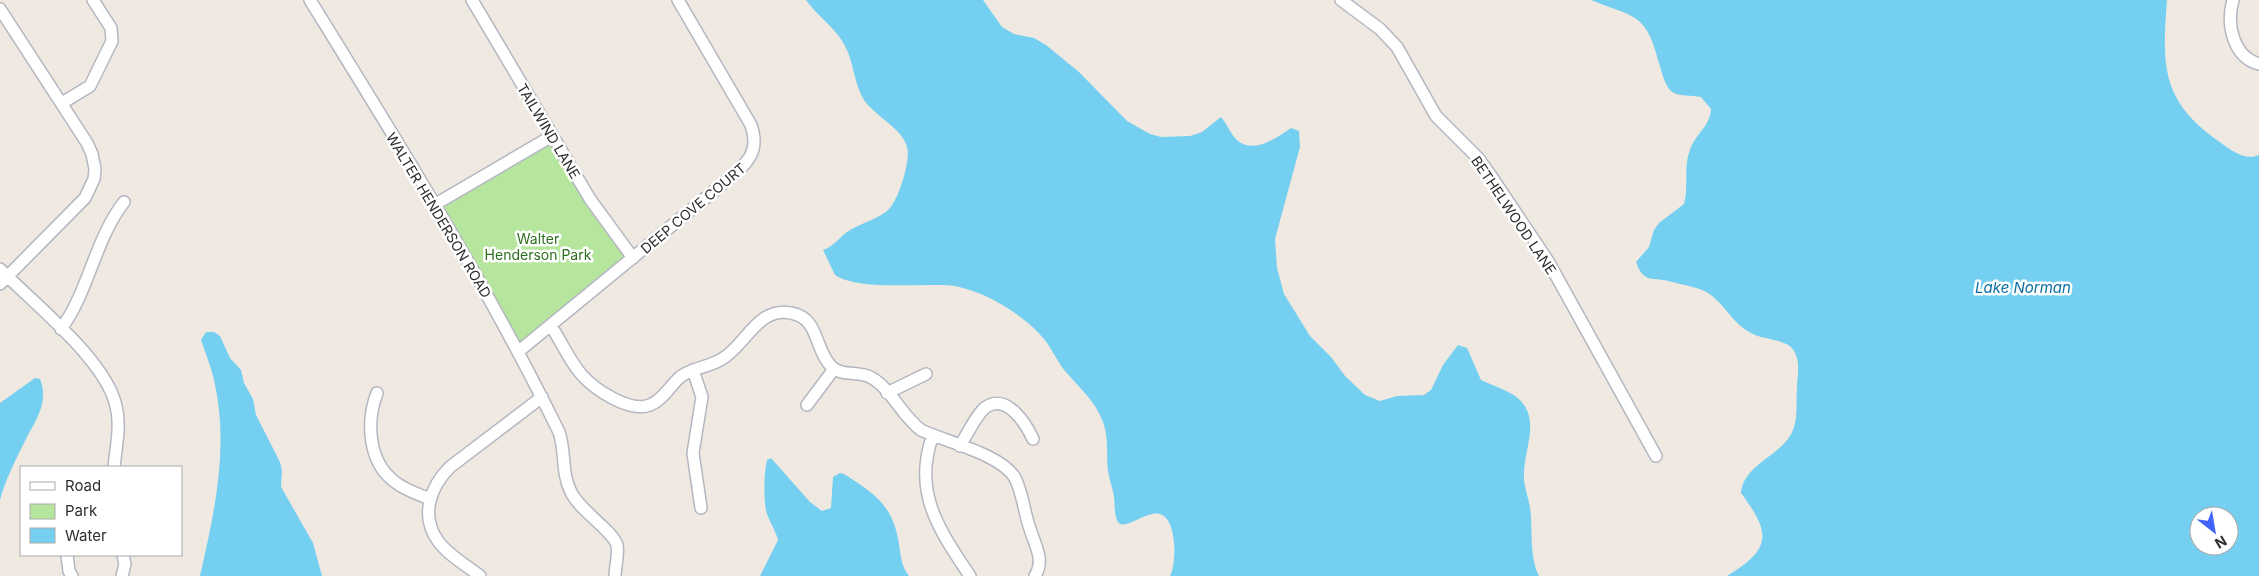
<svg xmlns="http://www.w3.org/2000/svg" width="2259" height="576" font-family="Inter,sans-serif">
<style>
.green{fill:#b6e59e}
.water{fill:#75cff0;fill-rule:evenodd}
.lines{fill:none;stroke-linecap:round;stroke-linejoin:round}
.minor-casing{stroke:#b4b7c1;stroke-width:14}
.minor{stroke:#fff;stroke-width:11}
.labels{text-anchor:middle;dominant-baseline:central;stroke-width:5;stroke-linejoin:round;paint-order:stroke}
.street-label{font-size:14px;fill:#2e2e2e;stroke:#fff}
.park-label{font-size:14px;fill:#2c6e1b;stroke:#fff}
.water-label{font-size:15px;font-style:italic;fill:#0d6fa3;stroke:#fff}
</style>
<rect width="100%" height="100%" fill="#efe9e1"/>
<path class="green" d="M552 136 633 258 519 351 434 205Z"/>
<path class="water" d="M806 0H983L1002 27 1014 34 1034 38 1046 45 1079 72 1127 121 1150 134 1161 137 1190 136 1202 132 1221 117C1227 124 1231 135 1237 140 1253 155 1278 137 1291 128L1299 131 1300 147 1275 239 1277 268 1284 294 1310 336 1331 357 1345 376 1365 395 1380 401 1397 396 1424 395 1431 390 1443 365 1458 345 1467 348 1481 380C1495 387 1516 392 1524 405 1538 425 1524 452 1524 473 1523 484 1528 496 1530 507 1533 529 1529 557 1539 576H1170C1177 563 1177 519 1160 514 1145 510 1122 534 1117 520 1114 513 1115 504 1114 497 1113 488 1109 480 1108 471 1106 455 1109 438 1103 422 1096 402 1079 387 1065 371 1057 361 1052 349 1044 339 1024 314 976 285 943 285 915 284 857 290 835 275L823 250C835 246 840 236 850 230 862 223 881 218 890 208 899 198 911 160 907 147 903 129 875 116 864 100 854 84 854 63 845 46 836 28 817 16 806 0Z
M1591 0H2167C2162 67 2161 102 2221 143 2233 151 2244 161 2259 155V576H1727C1772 549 1771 533 1741 493 1744 463 1783 456 1793 430 1798 418 1796 401 1797 388 1797 376 1801 362 1794 351 1788 339 1764 340 1753 334 1732 324 1726 305 1708 293 1699 287 1683 285 1672 282 1653 276 1644 285 1636 262L1649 247 1654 230 1659 223 1684 204C1689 186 1683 168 1690 150 1695 134 1710 127 1711 109L1701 97C1692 95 1678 97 1671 91 1664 84 1662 72 1659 63 1646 12 1635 18 1591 0ZM2199 516H2229V546H2199Z
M206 332H214L220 336 230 358 241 370 244 383 253 399 256 415 280 462 282 471 281 487 313 543 322 576H200C215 510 230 444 213 376 210 364 205 352 201 340Z
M35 378 40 379C50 404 34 422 24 443 15 461 5 481 0 500V403Z
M771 458 810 502 822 511 831 508 833 477 840 473 844 474C875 494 893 505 899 544 901 556 901 566 909 576H760L778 540C776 531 770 523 767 514 763 500 764 474 767 460Z"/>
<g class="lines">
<defs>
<path id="minor" d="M310 0C397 141 486 283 559 432 566 452 561 473 571 492 579 510 613 531 617 545 619 554 615 567 615 576
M472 0 590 199 633 258
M1341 0 1380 29 1397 47 1436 116 1479 159 1491 176 1548 261 1656 456
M2233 0C2226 24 2233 57 2259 64
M0 9 87 143 92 154 95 169 94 179 85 198 0 284
M62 103 90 86 112 41 111 28 93 0
M434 205 552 136
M0 269C33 303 106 360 116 406 121 425 116 447 114 467
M551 326C561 341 569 360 581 374 594 389 629 413 650 405 663 400 670 386 680 377 692 368 709 367 722 359 746 345 758 306 791 313 819 318 814 347 830 365 841 378 859 370 872 378 891 389 902 416 921 430 946 442 1001 454 1015 478 1023 494 1024 512 1030 529 1035 545 1045 560 1035 576
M61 329C89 291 95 239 124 202
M519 351 720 186C742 167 762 156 751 125L678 0
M693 370 702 397 693 453 701 508
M377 393C366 422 368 462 395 482 405 490 418 494 430 499
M887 393 926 374
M807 405 834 369
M933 435C912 491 939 530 970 576
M960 446C966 436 978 412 986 407 1007 393 1026 424 1033 439
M67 555 69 571 72 576
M122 576 125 564 123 555
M480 576C466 565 448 555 438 541 420 516 430 487 450 467L542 397"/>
</defs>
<use href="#minor" class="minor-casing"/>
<use href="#minor" class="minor"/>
</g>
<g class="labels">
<g class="street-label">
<text transform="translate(549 131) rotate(59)">TAILWIND LANE</text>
<text transform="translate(693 208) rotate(-40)">DEEP COVE COURT</text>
<text transform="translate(439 215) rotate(59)">WALTER HENDERSON ROAD</text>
<text transform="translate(1514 215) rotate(56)">BETHELWOOD LANE</text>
</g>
<g class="park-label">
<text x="538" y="238">Walter<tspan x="538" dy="16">Henderson Park</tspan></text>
</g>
<g class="water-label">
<text x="2023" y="287">Lake Norman</text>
</g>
</g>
<rect x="20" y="466" width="162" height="90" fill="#ffffff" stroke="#ababab"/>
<rect x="30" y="482" width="25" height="8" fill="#ffffff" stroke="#ababab"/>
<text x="65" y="491" font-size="15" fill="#2e2e2e">Road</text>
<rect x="30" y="504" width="25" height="15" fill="#b6e59e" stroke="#ababab"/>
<text x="65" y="516" font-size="15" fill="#2e2e2e">Park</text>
<rect x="30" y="528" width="25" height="15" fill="#75cff0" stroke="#ababab"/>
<text x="65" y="541" font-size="15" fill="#2e2e2e">Water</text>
<g transform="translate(2214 531) rotate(149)"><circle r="24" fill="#ffffff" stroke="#ababab"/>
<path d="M0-4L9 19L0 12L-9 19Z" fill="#4264fb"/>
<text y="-8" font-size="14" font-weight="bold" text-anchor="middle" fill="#2e2e2e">N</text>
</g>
</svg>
